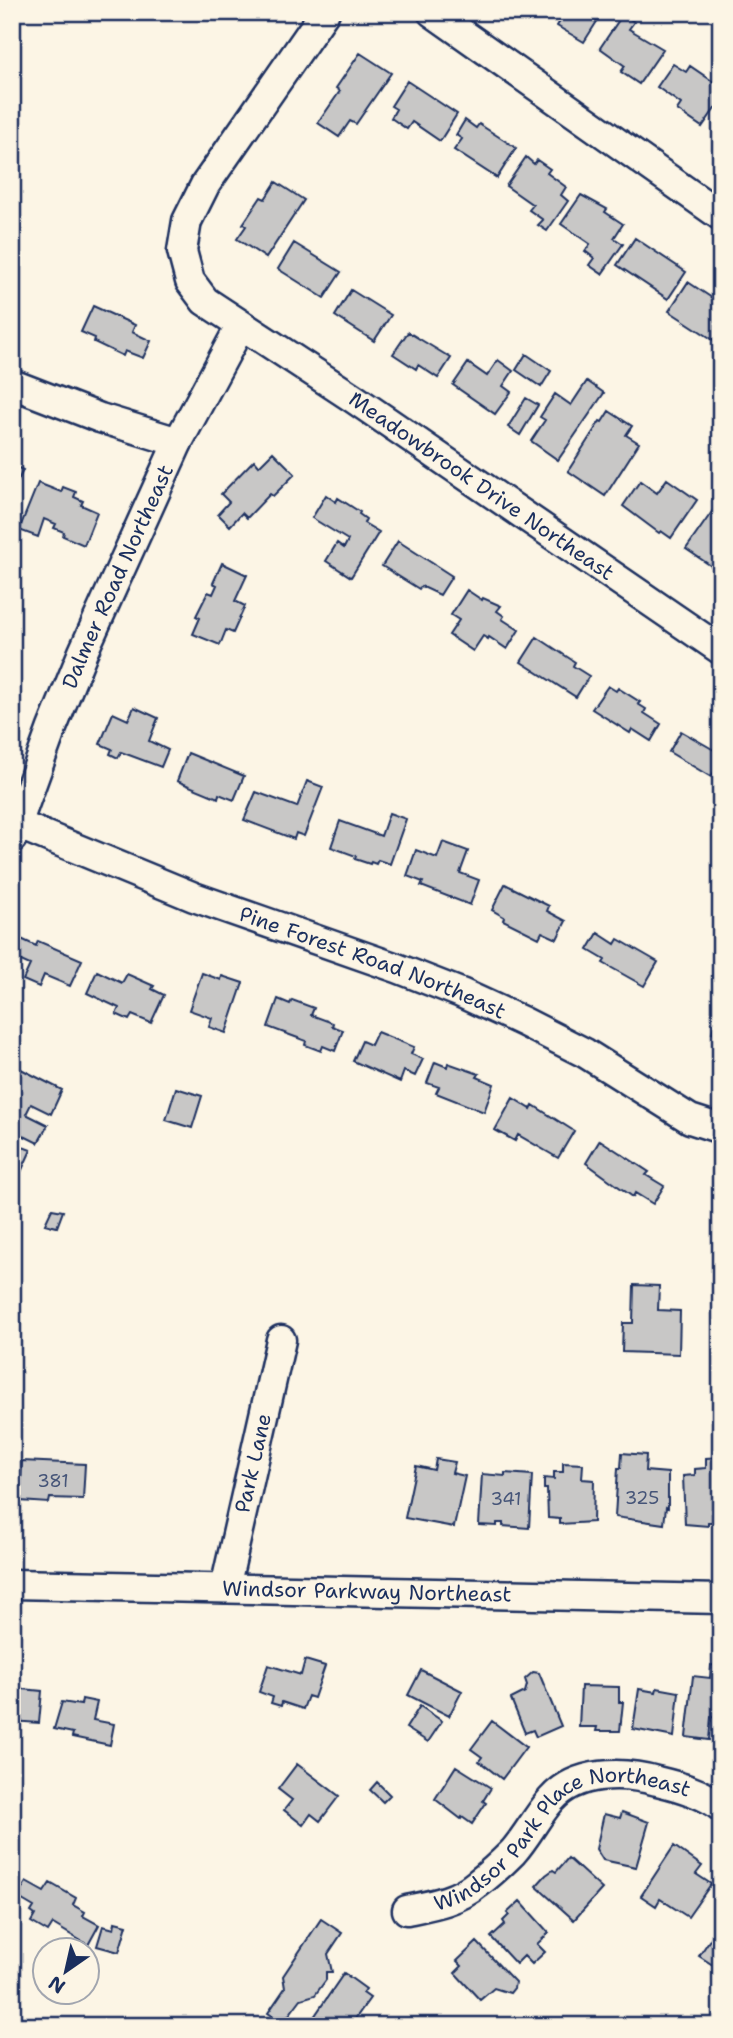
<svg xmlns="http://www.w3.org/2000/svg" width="733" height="2038" font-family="'Shantell Sans',sans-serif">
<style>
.building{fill:#c8c7c6;stroke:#1b2f5e;stroke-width:2}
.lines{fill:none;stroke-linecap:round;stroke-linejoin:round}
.minor-casing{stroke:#1b2f5e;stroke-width:33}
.minor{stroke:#fcf5e5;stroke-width:28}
.labels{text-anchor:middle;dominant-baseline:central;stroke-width:5;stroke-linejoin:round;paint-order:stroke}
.number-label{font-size:18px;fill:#465578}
.street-label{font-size:21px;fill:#1b2f5e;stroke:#fcf5e5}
</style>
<rect width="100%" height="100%" fill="#fcf5e5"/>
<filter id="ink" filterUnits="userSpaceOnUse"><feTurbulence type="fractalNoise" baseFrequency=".0143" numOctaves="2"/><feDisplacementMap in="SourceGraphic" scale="14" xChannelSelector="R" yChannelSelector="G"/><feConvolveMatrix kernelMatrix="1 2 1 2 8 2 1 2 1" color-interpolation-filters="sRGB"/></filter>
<g filter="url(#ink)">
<path class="building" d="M566 12H603L584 42 557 26Z
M623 14 634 22 629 29 663 49 639 84 621 72 625 66 600 48Z
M360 53 391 73 356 124 350 121 339 137 318 123 340 91 336 88Z
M673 64 686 72 690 66 721 87V100L702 127 677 110 681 104 657 87Z
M407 81 457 114 440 141 412 122 407 129 391 118 396 109 391 106Z
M465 120 476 128 479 124 516 148 497 178 454 150 462 139 456 135Z
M526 157 534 164 537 160 550 169 547 173 566 187 561 195 568 201 547 231 538 225 543 220 529 210 533 205 506 186Z
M276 182 304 200 266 258 237 239 246 226 243 224 261 197 265 199Z
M581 195 607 209 605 212 623 224 614 238 623 244 602 274 589 265 594 258 585 251 590 244 561 224Z
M635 238 686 272 668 299 617 265Z
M294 243 341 272 324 298 278 269Z
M688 282 721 304V345L669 311Z
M351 290 391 315 374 341 335 316Z
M93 306 135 325 132 332 151 341 143 358 125 351 123 356 94 342 95 338 81 332Z
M408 332 451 358 438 378 418 365 416 369 393 354Z
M526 354 551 371 541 387 516 370Z
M498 360 513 371 503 386 511 392 495 414 453 385 468 363 487 376Z
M587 381 604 393 558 460 531 441 545 420 540 417 555 394 571 405Z
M526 398 538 405 520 435 508 427Z
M609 411 632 426 626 435 639 443 605 496 568 471 600 421 602 422Z
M273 452 295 474 273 496 270 494 247 518 242 513 230 526 218 514 229 502 221 494 254 460 259 466Z
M12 465 23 470 15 487 12 486Z
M667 479 697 500 671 538 661 531 659 533 623 506 640 481 657 493Z
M38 483 61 492 63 487 76 492 74 497 83 501 81 505 97 512 84 545 63 536 64 532 54 528 56 524 44 519 38 537 19 530Z
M326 495 336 502 338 498 360 512 359 514 366 519 364 523 379 532 351 577 326 561 337 543 344 548 348 540 312 518Z
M716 506 721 509V523L717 529 721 531 720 572 686 549Z
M398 541 452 576 440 595 421 586 419 589 382 566Z
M222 563 247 575 235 601 245 606 233 633 226 630 220 645 193 634 200 618 196 616 208 592 213 594 217 585 213 583Z
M467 590 482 600 483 598 501 606 497 611 504 616 502 619 519 630 507 649 489 637 488 639 483 636 473 651 449 635 459 620 451 615Z
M537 637 575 662 573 666 589 676 576 697 521 662Z
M608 686 616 691 618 688 640 702 638 704 646 709 644 713 661 724 651 741 632 729 630 733 592 709Z
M134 707 158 718 149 741 168 750 161 767 121 752 118 758 110 754 112 749 100 744 113 713 128 720Z
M681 731 721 754V760L711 777 669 752Z
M188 753 244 776 234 800 219 794 218 798 177 781Z
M307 781 323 787 304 836 296 833 294 839 244 820 256 792 297 807Z
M389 813 406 819 390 864 378 860 376 864 371 862 370 864 355 859 356 856 331 847 340 821 381 836Z
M443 842 468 851 460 873 479 880 470 905 421 886 423 882 407 876 416 850 437 858Z
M505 884 549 906 547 911 566 921 557 939 542 932 539 938 503 920 504 917 492 910Z
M598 933 615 944 618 939 658 962 644 986 603 963 605 960 588 950Z
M19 938 36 946 38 941 82 960 70 986 44 975 39 987 23 980 30 965 12 957Z
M97 971 122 983 127 974 154 986 152 989 164 995 151 1023 132 1015 129 1020 116 1014 119 1008 87 993Z
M202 973 221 980 222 976 243 983 226 1033 209 1027 212 1018 189 1010Z
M278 999 290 1004 292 1000 314 1008 311 1015 333 1023 332 1026 343 1030 335 1051 323 1046 321 1051 305 1045 306 1041 268 1027Z
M719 1005H721V1035L712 1033Z
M377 1032 414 1047 411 1054 423 1059 415 1076 404 1071 400 1082 353 1061 362 1041 371 1045Z
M435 1062 447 1067 448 1063 479 1074 477 1077 494 1084 484 1112 436 1093 439 1087 427 1083Z
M19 1068 62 1090 51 1114 31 1104 26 1114 48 1125 38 1143 16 1132 15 1136 12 1134V1081Z
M176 1088 202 1096 192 1128 166 1120Z
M513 1098 531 1109 533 1105 574 1131 558 1158 518 1135 515 1141 495 1130Z
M600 1140 649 1172 646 1175 664 1186 653 1204 635 1193 633 1197 586 1163Z
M12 1143 31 1150 21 1172 13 1169 12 1172Z
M52 1209 63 1211 57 1227 45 1224Z
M634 1285 659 1286 658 1310 680 1311 679 1354 622 1352 623 1323H633Z
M622 1453 646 1455 645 1471 668 1473V1508L666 1507 664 1524 615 1517 618 1468H621Z
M721 1457V1522H708V1526L685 1524 683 1476 695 1475V1469L706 1468V1458Z
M436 1459 455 1462 452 1473 465 1476 454 1527 405 1518 416 1466 434 1470Z
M22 1461 85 1464 83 1499 50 1498 49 1503 20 1501Z
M563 1463 583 1464 582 1479 594 1480 593 1522 560 1524V1519L548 1518 547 1489H544V1478L554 1479V1472H563Z
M505 1473 532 1475 529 1528 503 1526V1523H497V1526L479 1525 482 1474 505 1476Z
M305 1660 325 1666 314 1698 308 1696 303 1709 282 1702 281 1706 271 1703 273 1697 259 1692 268 1665 301 1675Z
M711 1665 721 1666 719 1718 711 1717 709 1740 686 1737 693 1676 710 1678Z
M421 1670 462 1691 449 1716 408 1695Z
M533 1672 539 1673 561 1726 536 1737 533 1730 525 1733 511 1699 525 1692 527 1685 525 1679Z
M581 1686 619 1687V1702H623L620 1731H596L597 1727H579Z
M12 1688 42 1691 39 1723 12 1721Z
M657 1688 679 1692 674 1737 633 1729 639 1689 656 1692Z
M82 1699 97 1702 93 1720 114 1724 110 1745 72 1737 73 1733 54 1729 62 1702 81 1705Z
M420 1706 442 1721 428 1742 406 1728Z
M492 1721 526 1747 502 1779 479 1761 482 1757 471 1749Z
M297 1764 339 1796 320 1821 311 1814 303 1825 284 1810 292 1800 278 1789Z
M456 1766 491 1788 483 1801 486 1803 472 1824 462 1817 461 1819 435 1799Z
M377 1782 390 1795 383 1802 370 1790Z
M622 1812 649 1822 636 1867 603 1860 596 1849 604 1814 620 1818Z
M674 1846 702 1866 696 1874 711 1884 688 1917 660 1899 656 1906 641 1896Z
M568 1858 602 1889 574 1920 536 1886 546 1875 553 1870 556 1872Z
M26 1882 44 1892 50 1883 76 1898 73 1905 85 1912 83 1916 99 1925 88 1945 53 1924 48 1932 31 1922 35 1915 31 1912 34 1907 17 1897Z
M520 1901 549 1933 537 1944 545 1952 532 1964 524 1956 516 1964 491 1937 505 1924 503 1921 509 1915 507 1913Z
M321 1919 342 1933 328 1954 332 1972H326V1980L315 1995 301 1999 283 2023 268 2013 285 1988 283 1976Z
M115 1922 127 1925 119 1952 97 1946 103 1926 114 1929Z
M721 1923V1966L719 1969 699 1956Z
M477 1942 515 1982 514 1988 510 1993 494 1988 480 2000 455 1973 462 1966 457 1961Z
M344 1973 366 1989 363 1993 370 1998 350 2026H318L315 2024 314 2017Z"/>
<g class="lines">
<defs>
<g id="minor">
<path id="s1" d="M325 12 205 185 187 221 182 251 190 281 205 301 353 398 721 650"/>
<path d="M432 12 721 216"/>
<path d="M12 384 100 418 178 442"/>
<path id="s2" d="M12 822 194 897 397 968 461 993 524 1022 585 1053 690 1119 721 1129"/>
<path id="s3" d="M12 838 52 728 83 652 178 442 241 325"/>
<path id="s4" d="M12 1584 721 1599"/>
<path id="s5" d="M225 1588 281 1340"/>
<path id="s6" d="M407 1910C432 1905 457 1901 477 1884 489 1875 502 1863 513 1852 527 1836 537 1816 551 1800 576 1771 623 1771 657 1781 678 1786 704 1793 721 1807"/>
</g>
</defs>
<use href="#minor" class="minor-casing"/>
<use href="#minor" class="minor"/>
</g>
</g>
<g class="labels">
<g class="number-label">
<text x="53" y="1481">381</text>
<text x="642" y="1498">325</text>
<text x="506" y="1499">341</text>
</g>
<g class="street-label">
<text stroke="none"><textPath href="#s1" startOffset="670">Meadowbrook Drive Northeast</textPath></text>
<text stroke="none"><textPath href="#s3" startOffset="282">Dalmer Road Northeast</textPath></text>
<text stroke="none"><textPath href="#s2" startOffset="387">Pine Forest Road Northeast</textPath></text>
<text stroke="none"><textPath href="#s5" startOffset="128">Park Lane</textPath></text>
<text stroke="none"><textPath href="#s4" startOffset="355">Windsor Parkway Northeast</textPath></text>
<text stroke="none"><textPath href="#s6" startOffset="182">Windsor Park Place Northeast</textPath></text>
</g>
</g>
<rect width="733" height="2038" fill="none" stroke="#fcf5e5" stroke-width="42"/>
<rect x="21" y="21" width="691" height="1996" fill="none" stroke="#1b2f5e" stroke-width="2.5" filter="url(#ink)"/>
<g transform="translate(66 1971) rotate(214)"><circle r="33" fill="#fcf5e5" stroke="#a2a6af" stroke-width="2"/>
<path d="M0-5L12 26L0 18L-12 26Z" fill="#1b2f5e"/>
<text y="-10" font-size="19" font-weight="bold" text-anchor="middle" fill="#1b2f5e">N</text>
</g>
</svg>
